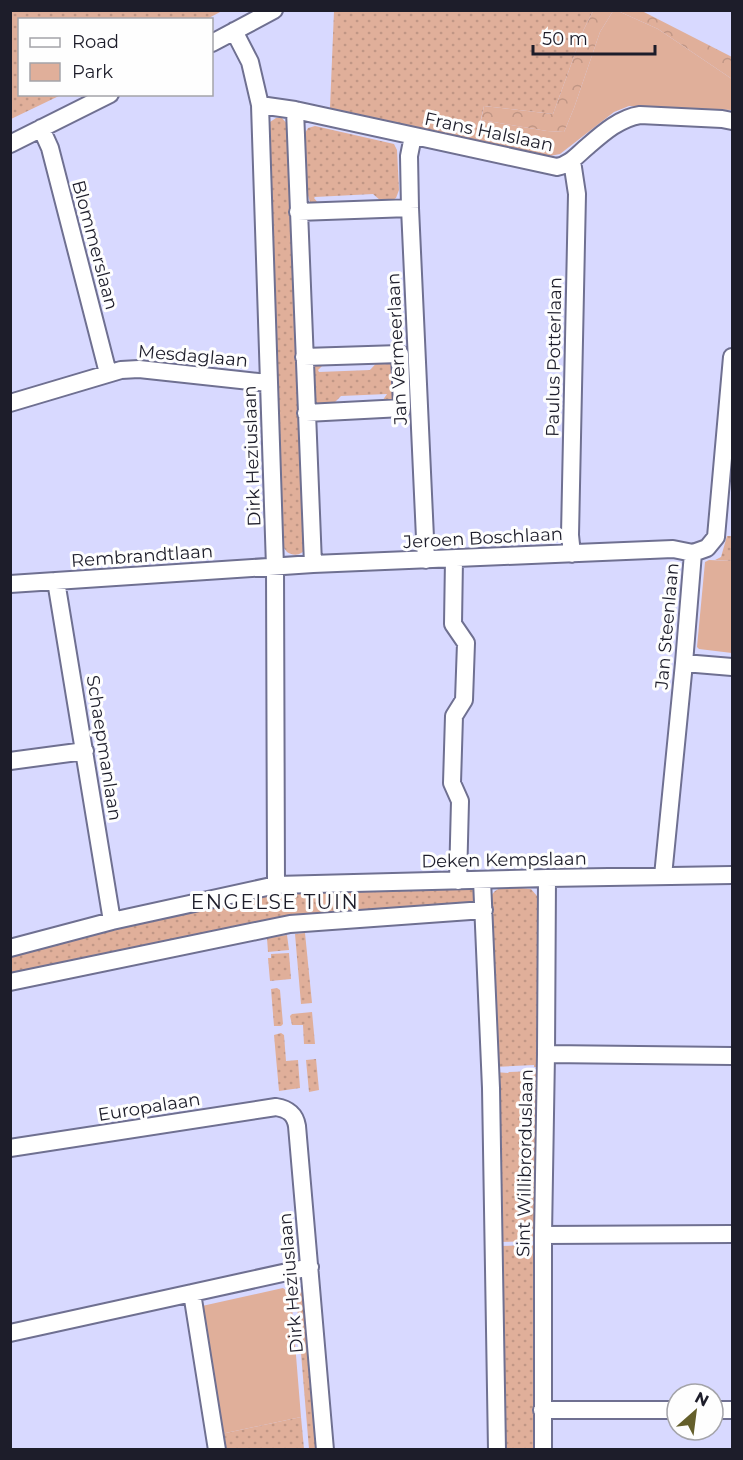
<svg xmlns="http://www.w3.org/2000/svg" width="743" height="1460" font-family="Montserrat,sans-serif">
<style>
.grass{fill:url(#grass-dots)}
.forest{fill:url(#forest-crowns)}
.park{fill:#e0af9a}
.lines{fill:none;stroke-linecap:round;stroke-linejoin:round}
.minor-casing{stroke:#6f7091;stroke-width:20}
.minor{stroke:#fff;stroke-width:16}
.labels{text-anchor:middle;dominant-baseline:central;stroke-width:6;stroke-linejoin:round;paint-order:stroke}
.street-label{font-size:18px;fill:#1d1d2a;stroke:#fefefe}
.neighbourhood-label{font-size:20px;letter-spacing:1.5px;fill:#1d1d2a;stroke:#fefefe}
</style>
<defs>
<pattern id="grass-dots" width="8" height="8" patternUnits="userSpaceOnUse" patternTransform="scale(1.5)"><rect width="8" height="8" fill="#e0af9a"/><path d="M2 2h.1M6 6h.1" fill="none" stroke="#c09685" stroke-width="1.8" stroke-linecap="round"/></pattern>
<pattern id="forest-crowns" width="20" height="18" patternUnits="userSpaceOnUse" patternTransform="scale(1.5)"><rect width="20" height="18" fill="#e0af9a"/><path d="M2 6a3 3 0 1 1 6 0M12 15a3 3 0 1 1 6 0" fill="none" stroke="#c09685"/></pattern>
</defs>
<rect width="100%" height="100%" fill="#d8d9ff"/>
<path class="grass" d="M11 10H222V11L205 20H20V94L61 95 11 119Z
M334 11H593L584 29 553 114 484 106 476 140 330 108Z
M276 118H282L288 125 307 547C302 555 295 557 287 552L281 544 267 124Z
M315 126 394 144 397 150 399 190 396 198 391 201H381L373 194 315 197 314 198 319 204 310 202 307 192 305 133 308 128Z
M382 357 392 361 395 366 394 399 391 403 380 404 387 394 341 396 329 408 318 406 314 402 312 369 317 363 326 362 318 370 319 372 370 370Z
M727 536H732V561L715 560 721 557Z
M511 887 531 889 537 896 538 900V1067H534V1065L494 1067 491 897C495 888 501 888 511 887Z
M466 888 476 889 475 903 297 918 11 977V956L116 927 261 897 293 893Z
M305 933 312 1003 301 1004 295 934Z
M287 935 289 950 268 952 267 938Z
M289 953 291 979 270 981 268 958H271V954Z
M277 988 280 990 283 1024 281 1026H274L271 989Z
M312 1012 315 1044H304L303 1025H292L290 1016 292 1014Z
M281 1033 284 1035 286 1061 298 1060 300 1088 279 1091 274 1035Z
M316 1059 319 1090 309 1092 306 1060Z
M537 1071V1241L499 1242 495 1072 508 1073 509 1072Z
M537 1245 535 1449H504L499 1246Z
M304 1292 317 1449H309L296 1293Z
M301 1417 304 1449H223L221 1434Z"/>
<path class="forest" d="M593 11H613L600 32 574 108 564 132 547 131 481 120 484 106 553 114 584 29Z
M618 11H642L732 57V79L658 29Z"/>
<path class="park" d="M613 11H618L658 29 732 79V110L629 106 614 112 560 154 550 156 476 140 481 120 547 131 564 132 574 108 600 32Z
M709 560 732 561V653L699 649 697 647 705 562Z
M283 1288 291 1294 301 1417 221 1434 202 1306Z"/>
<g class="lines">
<defs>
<path id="minor" d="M234 31 250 62 260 105 275 567 276 885
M212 43 274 10
M260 105 295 110 557 167C571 164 578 154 588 146 603 133 620 118 640 115L722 119 732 121
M295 110 313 564
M41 128 50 148 108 373
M413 136 409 156 410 208 426 560
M10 144 110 94
M298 212 410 208
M304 357 400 354 402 408 306 413
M10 403 121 370 139 369 268 383
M572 554 570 535 577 194 572 161
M454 559 453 624 466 643 464 700 454 716 452 783 460 801 458 881
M56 581 112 921
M10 584 313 564 673 549 693 553
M684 663 732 667
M10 761 85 751
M663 876 684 663 693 553 707 548 716 537 732 357
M482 880 491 1088 497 1450
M10 948 112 921 276 885 547 878 732 875
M10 982 290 924 484 910
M546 1054 732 1056
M10 1148 276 1107C288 1109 295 1114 297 1126L325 1450
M543 1235 732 1234
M10 1333 192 1293
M542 1410H677
M713 1410H732
M217 1450 192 1293 310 1267
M543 1450V1235L546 1054 547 878"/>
</defs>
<use href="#minor" class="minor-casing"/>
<use href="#minor" class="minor"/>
</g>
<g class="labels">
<g class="street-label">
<text transform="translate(489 132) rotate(12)">Frans Halslaan</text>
<text transform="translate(95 245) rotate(75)">Blommerslaan</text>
<text transform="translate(397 349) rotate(-93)">Jan Vermeerlaan</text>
<text transform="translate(193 356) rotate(5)">Mesdaglaan</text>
<text transform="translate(554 357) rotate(-89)">Paulus Potterlaan</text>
<text transform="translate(252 456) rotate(-92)">Dirk Heziuslaan</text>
<text transform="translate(483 538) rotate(-3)">Jeroen Boschlaan</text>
<text transform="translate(142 556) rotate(-4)">Rembrandtlaan</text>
<text transform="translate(667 626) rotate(-85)">Jan Steenlaan</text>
<text transform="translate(104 748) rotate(81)">Schaepmanlaan</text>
<text transform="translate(504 860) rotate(-1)">Deken Kempslaan</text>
<text transform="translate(149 1107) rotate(-9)">Europalaan</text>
<text transform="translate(525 1163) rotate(-89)">Sint Willibrorduslaan</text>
<text transform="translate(291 1283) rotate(-95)">Dirk Heziuslaan</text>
</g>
<g class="neighbourhood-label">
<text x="275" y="902">ENGELSE TUIN</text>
</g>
</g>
<rect width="743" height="1460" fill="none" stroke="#1d1d2a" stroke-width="24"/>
<rect x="18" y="18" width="195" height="78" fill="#fefefe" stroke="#a4a4a9" stroke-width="1.5"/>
<rect x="30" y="38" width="30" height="9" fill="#ffffff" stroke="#a4a4a9" stroke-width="1.5"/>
<text x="72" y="48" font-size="18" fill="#1d1d2a">Road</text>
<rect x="30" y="63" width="30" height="18" fill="#e0af9a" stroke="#a4a4a9" stroke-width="1.5"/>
<text x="72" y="78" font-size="18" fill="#1d1d2a">Park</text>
<g transform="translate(695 1412) rotate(28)"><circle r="28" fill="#fefefe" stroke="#a4a4a9" stroke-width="1.5"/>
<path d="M0-4.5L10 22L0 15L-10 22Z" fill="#645f2b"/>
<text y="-9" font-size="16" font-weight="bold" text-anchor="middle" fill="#1d1d2a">N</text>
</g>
<path d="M533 45v9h122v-9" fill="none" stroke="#1d1d2a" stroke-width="3"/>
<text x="542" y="45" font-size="18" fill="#1d1d2a" stroke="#fefefe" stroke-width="4.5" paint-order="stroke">50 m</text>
</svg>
